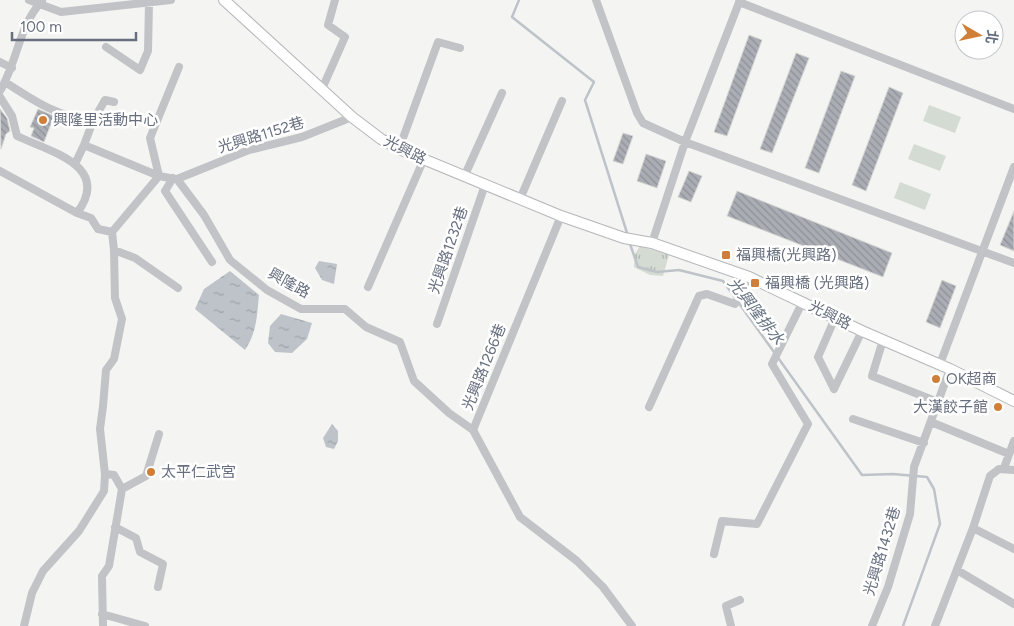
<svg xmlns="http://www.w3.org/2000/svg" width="1014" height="626" font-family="Figtree,'Noto Sans TC',sans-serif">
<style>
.grass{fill:url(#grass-tufts)}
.pitch{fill:#d4dbd3}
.water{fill:url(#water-ripples)}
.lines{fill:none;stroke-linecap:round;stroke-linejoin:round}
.stream{stroke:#bdc3c9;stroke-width:2.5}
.building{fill:url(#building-back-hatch);stroke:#d6d6d4}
.major-casing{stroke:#b4b6ba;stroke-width:12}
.minor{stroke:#c1c3c6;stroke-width:8}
.major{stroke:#fff;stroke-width:10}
.poi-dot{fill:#cf7f38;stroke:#fff;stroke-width:2}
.labels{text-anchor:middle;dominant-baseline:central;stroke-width:5;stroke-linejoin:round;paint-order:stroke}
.poi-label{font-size:15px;fill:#676f7f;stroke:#fff;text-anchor:start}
.street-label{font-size:15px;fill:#676f7f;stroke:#fff}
.water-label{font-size:16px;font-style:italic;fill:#687583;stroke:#fff}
</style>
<defs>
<pattern id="grass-tufts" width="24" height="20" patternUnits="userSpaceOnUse" patternTransform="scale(1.25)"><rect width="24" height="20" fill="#d4dbd3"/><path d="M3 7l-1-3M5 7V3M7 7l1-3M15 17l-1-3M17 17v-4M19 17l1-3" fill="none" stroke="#b0b6b0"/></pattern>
<pattern id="water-ripples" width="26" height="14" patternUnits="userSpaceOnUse" patternTransform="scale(1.25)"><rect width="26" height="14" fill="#bdc3c9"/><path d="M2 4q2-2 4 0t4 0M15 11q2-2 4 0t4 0" fill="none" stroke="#9da3a8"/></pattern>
<pattern id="building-back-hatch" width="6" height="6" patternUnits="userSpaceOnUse" patternTransform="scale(1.25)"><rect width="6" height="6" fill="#aaaeb4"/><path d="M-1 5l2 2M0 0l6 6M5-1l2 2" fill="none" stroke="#8e9298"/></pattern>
</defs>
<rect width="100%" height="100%" fill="#f4f5f2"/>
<path class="grass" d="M640 246 669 255 663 276 650 275 634 267 635 254Z"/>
<path class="pitch" d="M929 105 961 117 955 133 923 121Z
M914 144 946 156 940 171 908 159Z
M900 182 931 194 925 210 894 198Z"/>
<path class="water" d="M319 261 337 264 334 284 322 280 315 268Z
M230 271 259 295C257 315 257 332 245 350L195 309 204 289Z
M281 314 312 323 307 339 292 353 275 352 268 343 270 326Z
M332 424 338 431V441L334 449 326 447 323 438Z"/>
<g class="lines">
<path class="stream" d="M519 0 512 17 594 82 585 100 628 236
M629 241 638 267 657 272 679 270 723 281 862 475 893 474 927 477 934 489 940 524 903 626"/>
</g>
<path class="building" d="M749 35 762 40 727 136 714 132Z
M796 53 809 58 772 153 760 149Z
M841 71 855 76 819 173 805 168Z
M889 87 903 93 866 191 852 185Z
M0 109 7 118 10 131 6 134 1 149Z
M38 109 54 116 44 142 31 136 34 128 30 127Z
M623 133 633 136 623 164 613 161Z
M646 154 666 161 657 188 637 181Z
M689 171 702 176 691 202 678 197Z
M737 191 892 253 883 277 727 216Z
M1014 211V251L1000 245Z
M942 280 956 286 940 328 926 322Z"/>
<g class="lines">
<defs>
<path id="major" d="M224 0 352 117 381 139 399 149 561 216 624 238 652 243 749 277 862 331 950 369 1014 401"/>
</defs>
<use href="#major" class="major-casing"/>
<path class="minor" d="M29 0 61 12 171 0
M596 0 637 113 643 123 685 142 1014 263
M739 2 1014 109
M106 47 140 70 148 51 149 3
M0 62 12 68
M5 82C36 102 56 116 93 121L84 145 159 176
M322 89 345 37 328 25 335 0
M0 91C17 63 19 25 42 1
M0 97 12 116 17 136C51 152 112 166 77 213L91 218 98 229 112 232 114 250 115 298 122 319 114 359 106 370 103 406 100 429 105 474 104 491 79 531 43 571 32 593 24 626
M93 121 105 100 114 102
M399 149 438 42 460 48
M75 164 84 145
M0 171 77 213
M159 176 150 138 179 67
M464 177 502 93
M173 178 165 191 212 262
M177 179 204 215 230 260 267 290 301 309H345L366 327 400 342 414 381 449 413 473 430
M177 179 249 150 302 137 352 117
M520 199 562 101
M561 216 473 430 520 517 577 561 603 587 632 626
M112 232 159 176 175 179
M652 243 685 142 740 0
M114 250 135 258 178 288
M368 287 423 161
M437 324 485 185
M883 340 872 376 938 402
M940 364 1014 167
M834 389 818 357 835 318
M834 389 862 331
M649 407 699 296 707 294 735 304 749 277
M853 419 924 443
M931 422 1009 454
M1004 468 1014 441
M105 474 114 475 122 489 146 476 159 434
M115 527 136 538 140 552 163 564 158 587
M973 528 1014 549
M714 554 722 521 757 524 808 424 772 364 803 301
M957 570 1014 604
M102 614 145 626
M103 626 102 576 109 566 122 489
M731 626 726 606 740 600
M872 626 888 587 910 514 914 467 950 369
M935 626 973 528 990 476 999 469 1014 470"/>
<use href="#major" class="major"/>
</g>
<g class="poi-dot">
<circle cx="43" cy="120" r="5"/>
<rect x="721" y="250" width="10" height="10" rx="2.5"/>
<rect x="750" y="278" width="10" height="10" rx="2.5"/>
<circle cx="936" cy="379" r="5"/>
<circle cx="998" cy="407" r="5"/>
<circle cx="151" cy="472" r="5"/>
</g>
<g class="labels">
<g class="poi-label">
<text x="53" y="120">興隆里活動中心</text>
<text x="736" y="255">福興橋(光興路)</text>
<text x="765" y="283">福興橋 (光興路)</text>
<text x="946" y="379">OK超商</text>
<text x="988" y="407" text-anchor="end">大漢餃子館</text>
<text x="161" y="472">太平仁武宮</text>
</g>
<g class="street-label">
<text transform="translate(261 135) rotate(-17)">光興路1152巷</text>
<text transform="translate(405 150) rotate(27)">光興路</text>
<text transform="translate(448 250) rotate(-71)">光興路1232巷</text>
<text transform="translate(289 283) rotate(29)">興隆路</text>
<text transform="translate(830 315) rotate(27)">光興路</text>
<text transform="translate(484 367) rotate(-68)">光興路1266巷</text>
<text transform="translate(882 551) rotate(-73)">光興路1432巷</text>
</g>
<g class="water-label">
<text transform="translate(756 311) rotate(52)">光興隆排水</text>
</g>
</g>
<g transform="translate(979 35) rotate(99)"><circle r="24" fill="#ffffff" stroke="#c2c5cc"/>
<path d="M0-4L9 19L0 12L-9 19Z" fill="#cf7f38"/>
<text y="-8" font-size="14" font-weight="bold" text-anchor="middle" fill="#676f7f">北</text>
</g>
<path d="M12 32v8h124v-8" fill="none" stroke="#676f7f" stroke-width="2.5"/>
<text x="20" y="32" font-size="15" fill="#676f7f" stroke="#ffffff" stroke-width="4" paint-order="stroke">100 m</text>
</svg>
